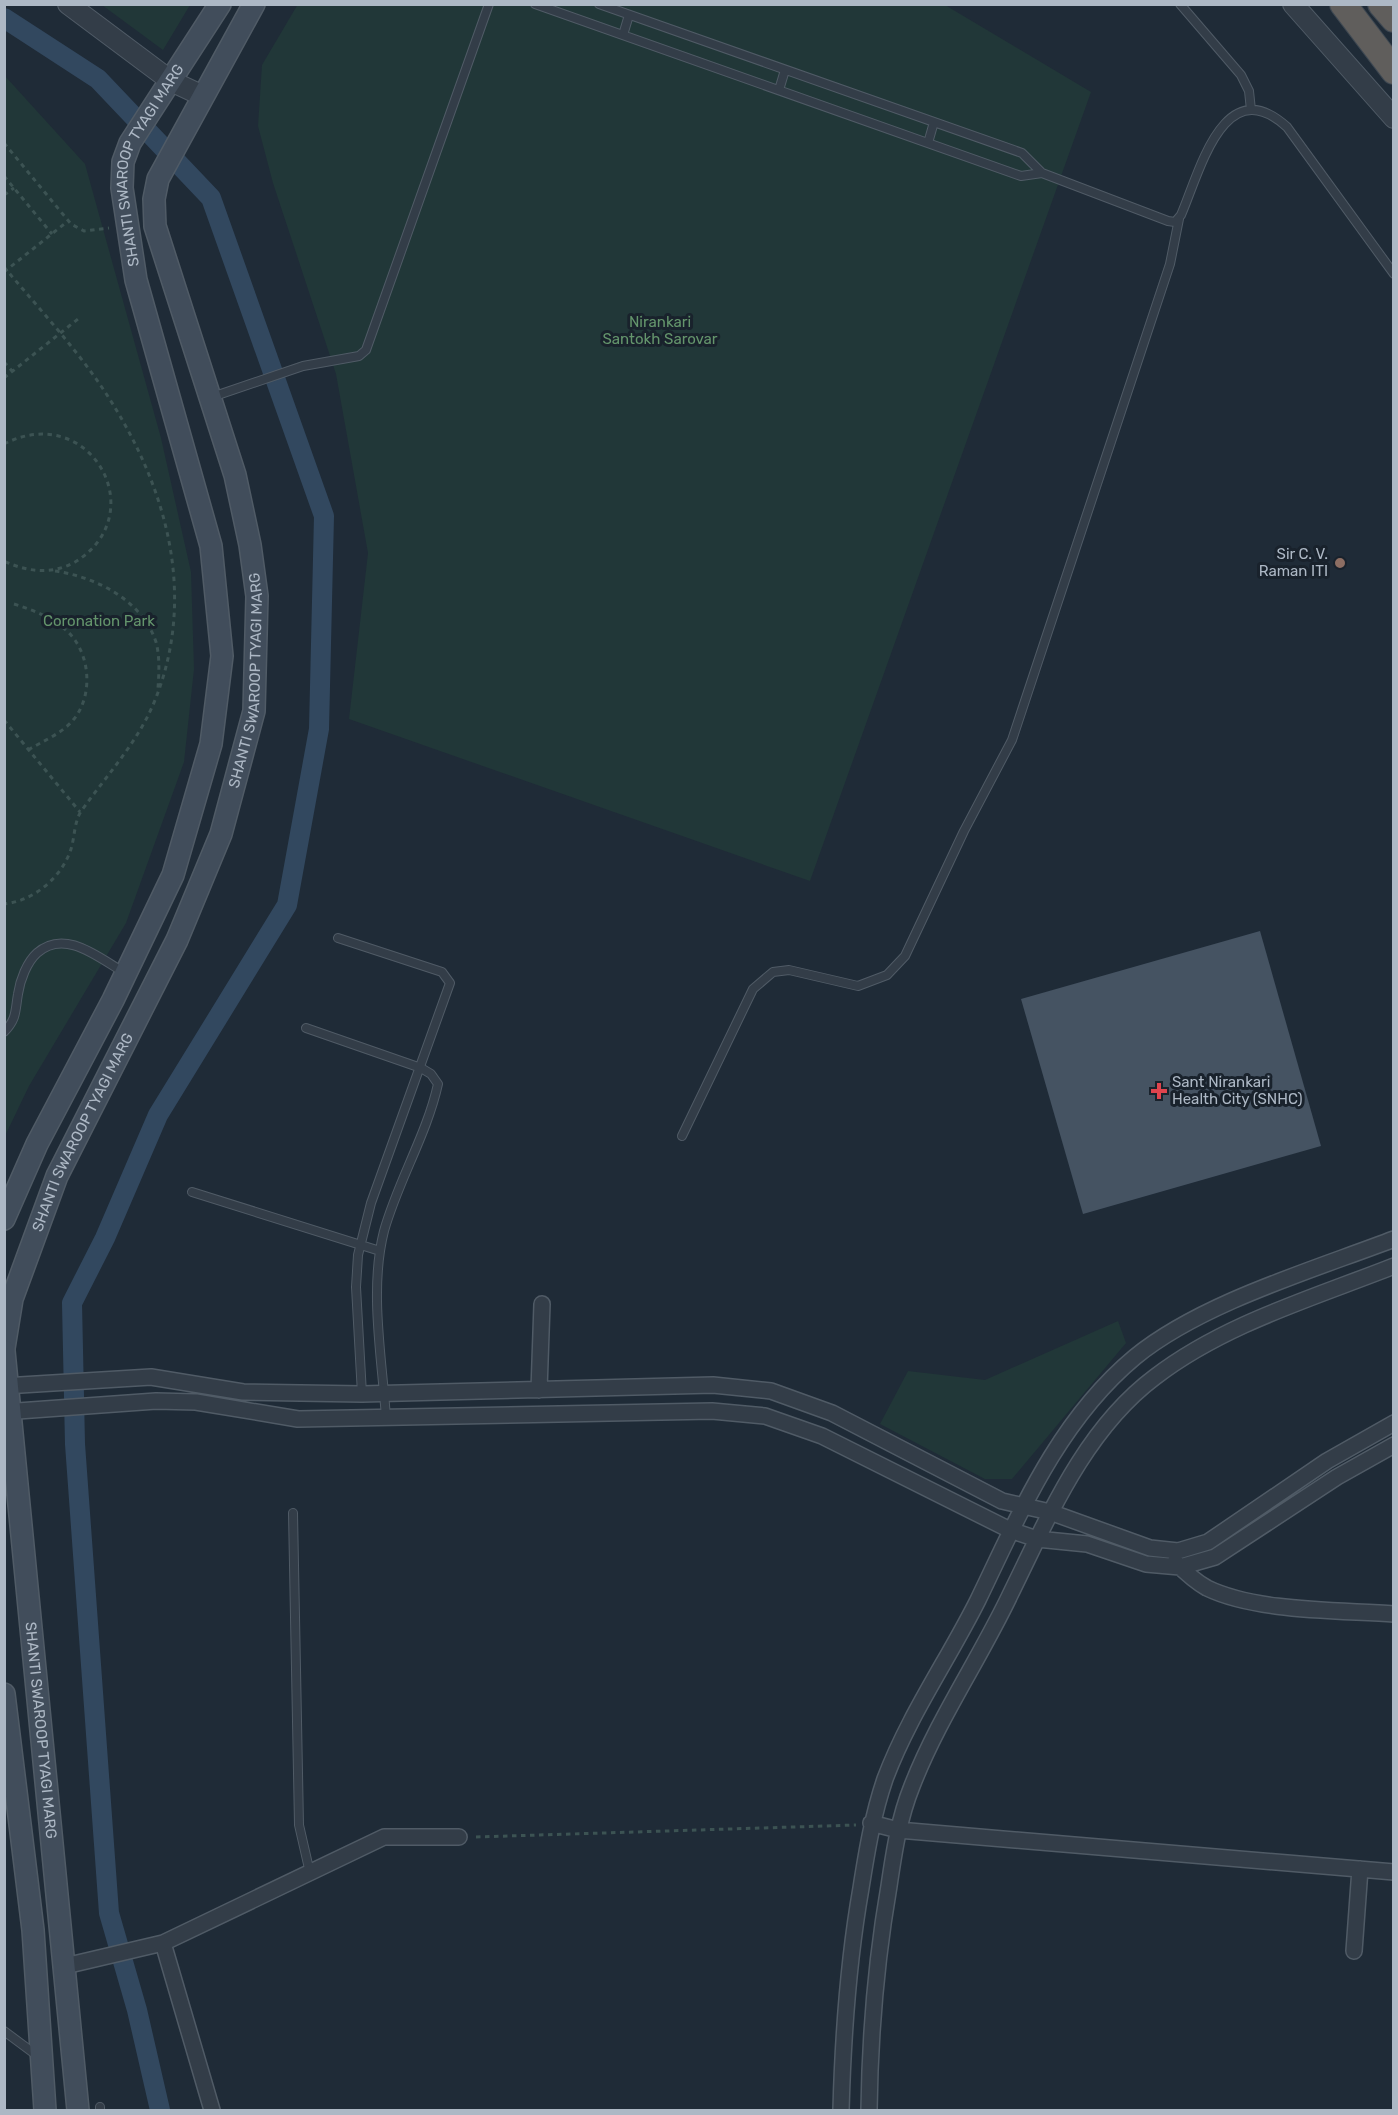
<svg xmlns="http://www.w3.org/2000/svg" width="1398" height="2115" font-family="Rubik,sans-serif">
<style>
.green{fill:#213738}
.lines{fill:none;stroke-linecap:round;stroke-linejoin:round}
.canal{stroke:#32485f;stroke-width:20}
.building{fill:#455362}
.service-casing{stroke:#505b66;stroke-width:10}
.minor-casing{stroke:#505b66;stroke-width:18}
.tertiary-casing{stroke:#505b66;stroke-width:22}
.secondary-casing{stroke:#505b66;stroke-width:24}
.trunk-casing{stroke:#3e4852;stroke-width:28}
.path{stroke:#3c5353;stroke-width:3;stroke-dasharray:4.5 4.5;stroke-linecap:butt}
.service{stroke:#333d48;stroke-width:8}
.minor{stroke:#333d48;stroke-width:15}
.tertiary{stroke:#333d48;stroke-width:20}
.secondary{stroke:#414d5b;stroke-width:21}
.trunk{stroke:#605e5c;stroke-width:26}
.education-dot{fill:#8d6e63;stroke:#19222c;stroke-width:2}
.health-dot{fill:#e0444e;stroke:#19222c;stroke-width:2}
.labels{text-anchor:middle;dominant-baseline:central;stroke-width:6;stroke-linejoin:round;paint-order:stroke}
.street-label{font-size:15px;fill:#adb8c5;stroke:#19222c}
.park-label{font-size:15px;fill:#64956c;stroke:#19222c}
.poi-label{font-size:15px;fill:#adb8c5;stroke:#19222c;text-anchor:end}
</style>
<rect width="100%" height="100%" fill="#1f2b37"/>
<path class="green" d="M298 4 945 5 1091 92 810 881 349 719 368 553 336 374 273 183 258 126 262 65Z
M102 5H190L163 50Z
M5 76 85 164 161 438 191 572 194 669 184 762 126 923 29 1086 5 1136Z
M1118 1321 1126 1343 1012 1479H985L880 1424 908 1371 985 1380Z"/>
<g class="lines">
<path class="canal" d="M4 18 98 79 211 198 324 516 319 729 287 905 158 1115 105 1238 72 1303 75 1444 109 1913 137 2010 160 2110"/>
</g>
<path class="building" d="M1260 931 1321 1146 1083 1214 1021 999Z"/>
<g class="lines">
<defs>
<path id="service" d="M535 4 1021 176 1042 173
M599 4 1022 153 1042 173 1168 221 1175 222 1181 215C1200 171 1224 70 1287 127L1394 274
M1180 4 1241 75 1249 91 1251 110
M623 35 629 15
M779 90 785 70
M928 143 934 122
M212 397 303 366 359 356 366 350 489 4
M338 938 442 972 450 983 371 1203 358 1255 356 1287 362 1394
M306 1028 421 1068 431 1074 438 1084C427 1134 398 1181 384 1231 369 1290 382 1357 386 1418
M4 1032C17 1019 15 1011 18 994 20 980 27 962 37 953 65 928 99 958 125 973
M682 1136 753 989 773 972 789 970 858 986 887 975 905 956 964 831 1012 740 1170 264 1179 219
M192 1192 380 1251
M293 1513 299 1825 310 1873
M4 2031 39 2057
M100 2107V2110"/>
<path id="minor" d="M4 1386 151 1377 243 1392 362 1394 713 1385 771 1391 832 1413 1002 1501 1050 1512 1150 1548 1178 1551 1208 1542 1327 1461 1394 1423
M539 1390 542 1304
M4 1412 156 1401 196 1402 298 1419 712 1411 765 1416 822 1436 1010 1530 1037 1539 1087 1544 1146 1564 1180 1567 1215 1557 1337 1477 1394 1445
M1175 1562C1184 1571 1196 1582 1207 1588 1257 1612 1338 1610 1394 1614
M871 1823 898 1830 1394 1872
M1354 1951 1360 1869
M65 1966 163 1943
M212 2110 163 1943 384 1837H459
M841 2110C843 2035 848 1962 861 1888 867 1850 873 1814 885 1779 909 1715 948 1660 978 1600 1020 1513 1058 1421 1135 1357 1201 1303 1313 1270 1394 1239
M869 2110C870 2034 876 1961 889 1886 894 1852 899 1818 912 1786 938 1719 979 1660 1010 1595 1048 1518 1084 1430 1155 1377 1224 1324 1313 1298 1394 1266"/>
<path id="tertiary" d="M68 4 171 81 203 96
M1293 4 1394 118"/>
<g id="secondary">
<path id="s1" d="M4 1219 37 1144 113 1000 173 875 211 744 222 656 211 546 136 280 122 188 123 162 130 143 220 4"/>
<path id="s2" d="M4 1348 12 1299 57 1176 177 940 221 834 254 711 257 596 250 545 235 475 155 226 154 199 158 179 254 4"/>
<path id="s3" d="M4 1351 78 2110"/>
<path d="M4 1694 33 1930 45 2110"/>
</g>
<path id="trunk" d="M1343 4 1394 71
M1381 4 1394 19"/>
</defs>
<use href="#service" class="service-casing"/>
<use href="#minor" class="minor-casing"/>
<use href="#tertiary" class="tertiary-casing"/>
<use href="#secondary" class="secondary-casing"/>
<use href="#trunk" class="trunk-casing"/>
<path class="path" d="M4 143 71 224 84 231 109 228
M4 176 52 234
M4 195 14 188
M4 267C36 305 71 343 99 383 165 479 200 594 153 705 136 744 107 775 82 810 74 821 75 836 71 849 62 877 34 901 4 904
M4 272 68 221
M4 362 13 372
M4 378 78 319
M4 444C90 400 154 514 75 562 52 575 27 572 4 561
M55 571C96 577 142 600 156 642 160 657 159 673 158 688
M14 604C33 610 51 617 67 631 90 652 94 694 74 719 63 733 43 741 28 750
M4 720 80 812
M476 1837 856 1825"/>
<use href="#service" class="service"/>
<use href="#minor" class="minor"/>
<use href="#tertiary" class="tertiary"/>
<use href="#secondary" class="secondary"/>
<use href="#trunk" class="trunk"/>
</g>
<circle class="education-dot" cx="1340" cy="563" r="6"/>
<path class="health-dot" d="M1156 1082h6v6h6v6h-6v6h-6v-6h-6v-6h6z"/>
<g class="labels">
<g class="street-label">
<text stroke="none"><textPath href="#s1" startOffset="1118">SHANTI SWAROOP TYAGI MARG</textPath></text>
<text stroke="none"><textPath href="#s2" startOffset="717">SHANTI SWAROOP TYAGI MARG</textPath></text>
<text stroke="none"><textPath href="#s2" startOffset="231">SHANTI SWAROOP TYAGI MARG</textPath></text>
<text stroke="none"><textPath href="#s3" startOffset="381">SHANTI SWAROOP TYAGI MARG</textPath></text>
</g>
<g class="park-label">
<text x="660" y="322">Nirankari<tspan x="660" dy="17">Santokh Sarovar</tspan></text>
<text x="99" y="621">Coronation Park</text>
</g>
<g class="poi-label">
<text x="1328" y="554">Sir C. V.<tspan x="1328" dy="17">Raman ITI</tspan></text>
<text x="1172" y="1082" text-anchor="start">Sant Nirankari<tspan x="1172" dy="17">Health City (SNHC)</tspan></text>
</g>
</g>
<rect width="1398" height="2115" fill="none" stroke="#adb8c5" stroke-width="12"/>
</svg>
